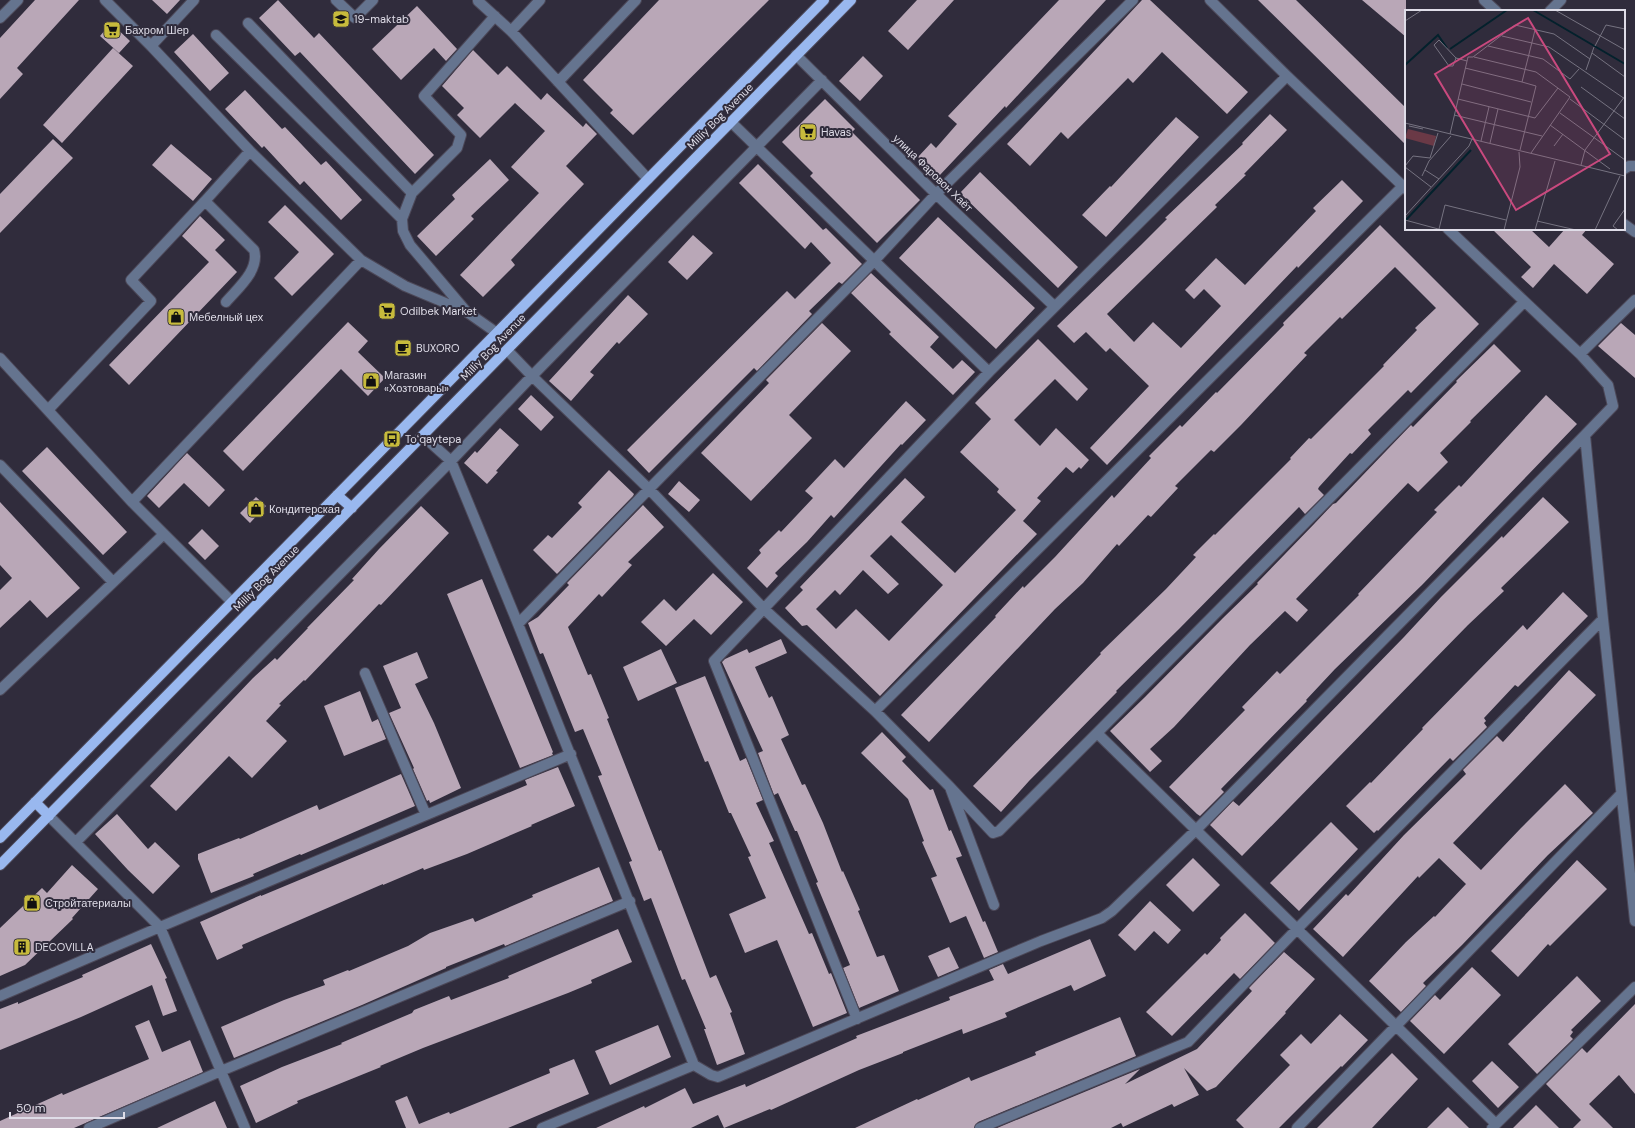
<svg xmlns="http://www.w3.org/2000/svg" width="1635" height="1128" font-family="'DM Sans',sans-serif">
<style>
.building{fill:#b9a7b7;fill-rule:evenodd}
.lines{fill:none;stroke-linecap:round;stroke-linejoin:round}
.minor-casing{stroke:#4c4858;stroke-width:12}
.major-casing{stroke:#4c4858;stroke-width:12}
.minor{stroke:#65748f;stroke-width:10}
.major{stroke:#99b8ef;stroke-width:10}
.labels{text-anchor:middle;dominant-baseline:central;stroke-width:4;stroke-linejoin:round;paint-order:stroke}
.poi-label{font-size:11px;fill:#dfdde8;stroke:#302c3c;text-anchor:start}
.street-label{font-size:11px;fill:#dfdde8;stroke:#302c3c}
.inset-river{fill:none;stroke:#03212c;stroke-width:2}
.inset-road{fill:none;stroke:#767381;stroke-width:1}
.view{fill:#c9497e;fill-opacity:0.15;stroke:#c9497e;stroke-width:2}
.inset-edge{fill:none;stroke:#dfdde8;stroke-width:2}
</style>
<rect width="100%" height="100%" fill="#302c3c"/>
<path class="building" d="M35 0H79L17 68 23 74 0 99V38Z
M152 0H180L167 14Z
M278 0 314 38 319 33 434 155 415 174 300 52 295 56 259 18Z
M659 0H769L633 135 610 113 613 110 583 80Z
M917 0H954L908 50 888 31Z
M1059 0H1106L1006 108 1005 106 939 176 918 157 931 143 936 148 957 124 948 116Z
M1142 0H1150L1248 92 1227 114 1162 52 1133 83 1128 78 1068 139 1061 132 1030 166 1007 144Z
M1258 0H1296L1406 108V145Z
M1362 0H1406V37Z
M417 6 457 49 446 61 434 48 401 80 372 49Z
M111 23 130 41 119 53 100 36Z
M193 34 229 73 210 91 174 52Z
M113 48 133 66 62 143 43 125Z
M473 50 498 75 507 66 541 100 547 93 583 127 586 123 597 134 566 166 584 184 511 260 515 265 483 297 460 275 539 193 511 167 545 131 515 103 480 138 457 115 464 108 442 86Z
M863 56 883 76 860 101 839 81Z
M245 90 282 129 285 127 321 165 326 161 362 200 341 220 304 181 300 185 264 146 262 148 225 109Z
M825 99 855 129 852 132 920 200 877 243 810 176 813 173 782 142Z
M1270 114 1287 130 1244 174 1246 175 1215 205 1217 207 1107 314 1134 342 1153 322 1181 348 1221 306 1204 289 1194 299 1185 290 1216 258 1245 285 1316 211 1313 208 1342 180 1363 201 1298 268 1297 266 1107 465 1090 448 1149 386 1110 348 1106 352 1086 332 1074 343 1057 326 1141 245 1167 219 1165 218 1243 144 1242 143Z
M1176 117 1199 137 1106 237 1082 215 1110 186 1111 187Z
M53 139 73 158 0 233V194Z
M171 144 212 179 193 201 152 165Z
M490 159 509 180 471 216 474 219 436 256 417 236 455 199 452 195Z
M758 164 823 230 826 228 862 264 842 284 839 282 809 311 812 314 757 371 754 368 649 473 627 450 787 291 795 299 831 263 811 242 805 249 739 183Z
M980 172 1078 267 1058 288 960 193Z
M285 205 334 254 292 296 274 278 299 252 268 222Z
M200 216 225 240 215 250 237 272 129 385 109 365 209 262 182 236Z
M938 217 1035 308 996 349 899 258Z
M1380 225 1479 324 1411 393 1408 390 1368 430 1371 434 1352 454 1350 453 1319 487 1318 489 1324 495 1305 514 1299 507 1179 629 1116 691 1117 692 1029 781 1001 812 973 786 1101 654 1100 653 1166 589 1196 557 1193 555 1214 534 1215 535 1291 459 1290 458 1309 438 1311 439 1384 366 1383 365 1417 330 1415 328 1436 308 1395 267 1342 319 1340 317 1304 353 1307 355 1241 425 1214 452 1211 450 1175 486 1178 488 1151 517 1148 515 1119 546 1117 544 1083 583 1055 609 929 742 901 715 996 617 995 616 1023 586 1024 588 1055 557 1112 495 1114 498 1151 458 1149 456 1180 425 1182 427 1216 392 1217 393 1284 325 1283 323Z
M1492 229H1530L1549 247 1565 229H1587L1582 235 1614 264 1587 294 1554 264 1533 288 1521 277 1531 267Z
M693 235 713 253 687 280 668 262Z
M871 273 939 337 930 347 953 369 962 360 975 372 953 395 889 334 891 332 851 293Z
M628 295 648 314 619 344 617 342 590 372 594 375 571 401 549 381Z
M348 322 368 341 358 352 385 378 368 396 341 369 243 471 223 451Z
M822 323 851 351 789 415 812 438 751 501 701 453 769 383 766 380Z
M1621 323 1635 335V378L1598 346Z
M1038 339 1088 389 1077 401 1055 379 1014 420 1040 446 1056 428 1089 460 1081 469 1079 467 1073 473 1066 467 1037 498 1041 501 1023 521 1037 534 880 696 807 625 802 626 785 608 803 590 800 587 905 478 925 497 901 522 955 573 1016 510 997 492 999 489 960 452 991 419 975 403ZM891 535 943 585 889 641 856 609 836 629 816 609 835 590 840 595 863 570 888 594 899 584 870 556Z
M1494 344 1521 371 1470 421 1471 422 1440 453 1448 462 1418 492 1408 483 1296 599 1308 610 1297 622 1285 611 1250 645 1174 727 1150 749 1162 761 1150 772 1110 731 1145 697 1223 618 1258 584 1257 583 1315 523 1333 504 1336 503 1411 425 1413 427 1457 382 1456 381Z
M531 395 554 417 541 431 518 409Z
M1546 395 1577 424 1422 585 1335 669 1306 700 1307 701 1221 789 1224 792 1200 816 1197 814 1169 787 1245 710 1242 707 1277 671 1280 674 1359 595 1358 594 1437 512 1434 510 1459 485 1461 487Z
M906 401 926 420 902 445 901 444 834 518 831 515 807 542 775 573 778 576 767 588 747 568 761 553 759 550 779 530 781 532 813 498 805 491 835 459 844 468Z
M500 428 519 445 496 471 498 472 487 484 464 463 475 451 477 453Z
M47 447 127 532 103 555 22 471Z
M187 453 225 490 209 507 184 483 159 508 147 496Z
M609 470 634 494 633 496 557 574 533 550 548 535 552 538 582 507 578 503Z
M679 481 700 500 689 512 668 494Z
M256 497 266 506 250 523 240 513Z
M1543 497 1569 522 1501 588 1504 591 1468 625 1242 856 1210 825 1233 801 1239 806 1404 637 1441 597 1502 536 1503 538Z
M0 502 80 588 47 618 30 600 0 628V590L12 578 0 565Z
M643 505 664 527 628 562 632 565 602 597 599 594 568 627 588 675 591 674 609 718 607 719 659 851 661 850 710 978 716 975 732 1012 730 1013 745 1054 717 1065 704 1029H706L685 979 682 980 651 898 644 901 629 862 632 861 598 776 602 775 583 729 575 732 543 653 540 654 528 623 538 617 569 585 567 583Z
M421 506 449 533 381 605 379 604 305 681 304 680 279 704 281 705 266 721 287 741 252 778 229 756 176 811 150 786 253 678 275 658 277 660 308 628H307L354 580 352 579 379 549Z
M202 529 219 546 205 560 188 543Z
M713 573 743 602 711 635 694 619 666 646 641 622 664 599 676 611Z
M482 579 553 752 552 753 553 755 520 768 447 594Z
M1563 592 1588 616 1518 687 1515 685 1484 718 1486 721 1484 723 1487 727 1453 761 1450 758 1378 831 1377 830 1374 833 1346 806 1370 782 1371 783 1423 729 1422 728 1523 625 1527 630Z
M781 639 787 653 755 667 769 698 772 696 789 735 781 739 802 785 805 784 823 823 842 872 843 871 860 910 858 911 877 957 884 955 899 991 859 1008 843 968 850 965 816 883 818 882 797 831H795L778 793 774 795 758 753 763 751 722 662 725 659 747 649 749 653Z
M661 649 677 683 638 701 623 667Z
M417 652 428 678 415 684 434 723 461 788 430 803 429 800 427 801 413 769 414 768 389 713 401 708 383 666Z
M1569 670 1596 695 1453 843 1481 870 1521 828 1565 784 1593 813 1548 855 1462 945 1423 983 1426 986 1401 1012 1369 981 1406 942 1434 916 1435 917 1466 884 1439 858 1419 878 1418 876 1343 957 1313 929 1346 894 1348 896 1404 835 1466 774 1463 770 1497 736 1503 742Z
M705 676 740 761 746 758 763 800 756 803 774 841 769 843 809 934 812 933 829 974 831 973 847 1013 813 1027 777 940 745 953 729 914 766 898 748 857 751 856 731 813H729L708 761 705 762 675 688Z
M360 691 372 722 378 719 386 739 344 756 324 706Z
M882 732 906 757 902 761 930 790 933 789 949 831 951 830 962 856 956 858 983 922 985 921 998 952 984 958 966 916 950 923 931 878 937 876 922 842 924 841 908 799 861 753Z
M558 767 575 806 531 825 532 826 467 854 424 870 423 868 383 885V884L242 945 243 948 217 960 200 922 261 895V896L527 785 525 780Z
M401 774 415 806 301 855 300 854 253 874 254 876 211 893 198 859V854L239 838 240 839 317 805 319 810Z
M117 814 148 849 155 842 180 866 153 894 128 870 95 834Z
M1331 822 1358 849 1299 911 1270 883Z
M1193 858 1220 885 1193 912 1166 885Z
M1577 860 1607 889 1550 946 1548 944 1518 977 1491 951Z
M72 865 98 889 72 918 73 919 25 965 0 976V928L42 888 47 893Z
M599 867 613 901 505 946 504 944 446 967V968L362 1005 234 1058 221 1027 284 1000 325 985 323 980 348 970 349 971 408 946 430 933 473 918 475 922 533 897 532 895Z
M1150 901 1181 930 1168 944 1154 931 1135 951 1118 935Z
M1245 913 1275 943 1240 979 1234 973 1172 1036 1146 1012 1205 953 1207 955 1221 940 1220 938Z
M618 929 632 962 591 980 592 983 568 993 423 1048 380 1066 381 1067 297 1101 298 1103 256 1123 240 1086 282 1067 342 1044 341 1043 412 1013 414 1010 449 996 451 1000 509 978 508 976Z
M1090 939 1106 976 1074 991 1071 985 1005 1013 1007 1017 963 1034 962 1029 903 1052V1053L859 1070 771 1110 770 1109 724 1128 718 1115 691 1128H596L644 1106 645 1108 685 1088 693 1104 745 1084 746 1087 857 1038 856 1036 950 1000 949 997 994 980 989 970 1003 964 1008 974Z
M151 944 167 978 165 979 177 1011 163 1016 152 985 81 1017 0 1050V1009L18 1002V1004L83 977 82 975Z
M949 947 959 968 938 977 928 956Z
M1284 952 1315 979 1285 1012 1286 1013 1216 1087 1207 1091 1184 1068 1199 1095 1174 1107 1172 1104 1123 1127 1121 1123 1111 1128H997L1140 1069 1125 1084 1197 1049 1252 991 1249 988Z
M1472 967 1501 995 1444 1054 1410 1021 1435 995 1440 1000Z
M1577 976 1601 1001 1571 1030 1573 1032 1570 1036 1573 1039 1537 1074 1508 1044Z
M1635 1004V1094L1619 1075 1589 1104 1613 1128H1573L1581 1120 1546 1084 1582 1048 1587 1053Z
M1340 1014 1368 1040 1342 1067 1341 1066 1279 1128H1244L1236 1120 1290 1065 1280 1055 1301 1034 1311 1044Z
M1120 1017 1136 1056 978 1122 974 1128H855L917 1099 918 1100 969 1077 971 1081 1036 1055 1035 1052Z
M149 1020 162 1052 190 1040 203 1072 74 1128H0V1121L62 1093 63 1095 149 1059 135 1026Z
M658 1025 671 1057 610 1085 595 1051Z
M1392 1053 1418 1079 1372 1128H1317Z
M574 1059 589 1094 508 1128H406L395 1101 407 1096 419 1124 449 1112 450 1114 550 1073 549 1069Z
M1492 1061 1519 1087 1498 1108 1472 1081Z
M215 1101 227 1128H157Z
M1536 1105 1559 1128H1513Z
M1448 1107 1469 1128H1427Z"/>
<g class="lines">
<defs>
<path id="minor" d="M105 0 151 46 250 151 361 260 405 286 467 312 497 333
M336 0 355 18 373 0
M1210 0 1287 76 1406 189
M1484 0 1496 11
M478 1 511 31 648 179
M1550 11 1561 0
M0 18 18 0
M248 23 412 193
M511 31 540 0
M216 35 402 219
M151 46 194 0
M796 55 936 194 1054 306
M558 82 636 0
M731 122 989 372
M1624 169 1629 166H1635
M1624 224 1635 232
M1448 229 1580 354 1608 385 1613 406 1585 435 1603 619 1635 921
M226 302C238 288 260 270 254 250L205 201 250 151
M465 310 410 245 403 231 402 219 412 193 457 148 461 135 424 96 495 16
M507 350 532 376 649 489 764 609 875 711 949 786 993 833 999 831 1097 733 1496 1124
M1580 354 1635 300
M0 358 132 502 232 602
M48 410 151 301 131 280 205 201
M423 436 451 461 518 624 694 1065 711 1075 718 1077 1041 941 1102 918 1112 911 1196 830 1585 435
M0 465 113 582
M132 502 361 260
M518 624 649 489 875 260 936 194 1133 0
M365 673 426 815
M0 690 164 534
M875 711 1403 186
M1097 733 1524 302
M951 790 994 905
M49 816 160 927 245 1128
M76 842 451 461 532 376 822 80
M0 996 160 927 571 754
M857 1019 714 661 989 372 1287 76
M89 1128 221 1071 630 901
M542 1128 694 1065
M980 1128 1188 1042 1297 929 1603 619
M1297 1128 1621 794
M1492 1128 1635 987"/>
<path id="major" d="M337 495 352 508
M35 802 49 816
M0 838 824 0
M0 865 851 0"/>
</defs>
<use href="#minor" class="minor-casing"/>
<use href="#major" class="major-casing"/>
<use href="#minor" class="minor"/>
<use href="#major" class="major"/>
</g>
<defs>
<symbol id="school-square" viewBox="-11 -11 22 22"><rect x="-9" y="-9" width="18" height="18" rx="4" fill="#c7bb3c" stroke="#302c3c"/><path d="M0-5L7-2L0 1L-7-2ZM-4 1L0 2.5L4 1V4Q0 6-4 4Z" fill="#111"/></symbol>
<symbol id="supermarket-square" viewBox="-11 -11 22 22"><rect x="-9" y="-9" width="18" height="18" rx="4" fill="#c7bb3c" stroke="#302c3c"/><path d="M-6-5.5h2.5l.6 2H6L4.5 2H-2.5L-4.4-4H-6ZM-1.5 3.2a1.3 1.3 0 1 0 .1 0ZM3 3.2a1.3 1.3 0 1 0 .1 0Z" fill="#111"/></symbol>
<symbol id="shop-square" viewBox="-11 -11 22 22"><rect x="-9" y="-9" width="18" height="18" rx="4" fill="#c7bb3c" stroke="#302c3c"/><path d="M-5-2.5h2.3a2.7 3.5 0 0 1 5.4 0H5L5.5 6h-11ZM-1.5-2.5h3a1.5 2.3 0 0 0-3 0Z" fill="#111"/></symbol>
<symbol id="cafe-square" viewBox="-11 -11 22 22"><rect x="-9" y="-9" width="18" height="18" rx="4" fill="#c7bb3c" stroke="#302c3c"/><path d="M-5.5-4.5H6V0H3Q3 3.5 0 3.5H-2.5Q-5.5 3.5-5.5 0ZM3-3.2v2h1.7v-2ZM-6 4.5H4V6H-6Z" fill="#111"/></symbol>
<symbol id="bus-square" viewBox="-11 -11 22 22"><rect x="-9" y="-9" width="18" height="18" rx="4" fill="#c7bb3c" stroke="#302c3c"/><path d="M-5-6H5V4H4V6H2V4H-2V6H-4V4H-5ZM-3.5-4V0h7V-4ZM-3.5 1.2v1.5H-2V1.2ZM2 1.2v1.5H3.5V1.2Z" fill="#111"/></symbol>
<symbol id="building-square" viewBox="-11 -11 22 22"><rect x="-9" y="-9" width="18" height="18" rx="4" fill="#c7bb3c" stroke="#302c3c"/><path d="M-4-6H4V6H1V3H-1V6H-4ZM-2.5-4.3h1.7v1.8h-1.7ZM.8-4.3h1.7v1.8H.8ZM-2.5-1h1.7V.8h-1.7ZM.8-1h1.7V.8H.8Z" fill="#111"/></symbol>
</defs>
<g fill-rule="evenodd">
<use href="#school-square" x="331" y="9" width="20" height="20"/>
<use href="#supermarket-square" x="102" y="20" width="20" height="20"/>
<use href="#supermarket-square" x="798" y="122" width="20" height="20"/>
<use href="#supermarket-square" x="377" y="301" width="20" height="20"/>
<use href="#shop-square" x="166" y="307" width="20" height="20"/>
<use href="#cafe-square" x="393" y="338" width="20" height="20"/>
<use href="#shop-square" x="361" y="371" width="20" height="20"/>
<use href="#bus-square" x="382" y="429" width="20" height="20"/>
<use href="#shop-square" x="246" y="499" width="20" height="20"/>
<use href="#shop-square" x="22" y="893" width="20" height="20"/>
<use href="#building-square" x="12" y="937" width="20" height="20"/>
</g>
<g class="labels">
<g class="poi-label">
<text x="354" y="19">19-maktab</text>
<text x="125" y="30">Бахром Шер</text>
<text x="821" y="132">Havas</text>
<text x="400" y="311">Odilbek Market</text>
<text x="189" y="317">Мебелный цех</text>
<text x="416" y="348">BUXORO</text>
<text x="384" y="375">Магазин<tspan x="384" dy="13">«Хозтовары»</tspan></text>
<text x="405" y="439">Toʻqaytepa</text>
<text x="269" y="509">Кондитерская</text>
<text x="45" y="903">Стройтатериалы</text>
<text x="35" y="947">DECOVILLA</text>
</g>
<g class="street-label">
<text transform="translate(720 116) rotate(-45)">Milliy Bog Avenue</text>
<text transform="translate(933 173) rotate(44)">улица Фаровон Хаёт</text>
<text transform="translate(493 347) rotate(-46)">Milliy Bog Avenue</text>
<text transform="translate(266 578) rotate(-45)">Milliy Bog Avenue</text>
</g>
</g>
<g transform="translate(1405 10)">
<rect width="220" height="220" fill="#302c3c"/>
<path d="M3 119 31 126 29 136 0 128Z" fill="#6a3946"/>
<path class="inset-river" d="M128 0 220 54M45 39 102 0M0 55 33 25 42 38M0 211 66 140"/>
<path class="inset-road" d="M150 0 220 40M0 11 17 0M97 26 144 37 220 89M83 36 138 49 165 69 174 59M190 36 201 15 220 19M187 43 220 67M69 47 131 62 165 87 126 143M51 48 48 56H44L29 35 34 30 51 48 62 51M60 58 117 72M181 60 189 37M57 74 126 92M176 77 220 109M53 89 130 108 153 78M165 89 220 130M155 103 220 150M49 105 137 126M0 113 220 166M145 115 205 159M4 116 18 119M45 124 63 47H68L110 15 149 24 185 49M76 131 84 97M85 133 93 99M149 136 158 124M115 140 131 76 117 72 130 20M176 155 180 140 220 86M0 156 8 146 25 148 33 123M0 157 26 177M20 160 34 169M17 166 24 151 46 126M0 206 64 136 67 129M0 210 37 220M132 211 171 220M34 219 40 195 101 210M99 220 115 157 114 142M130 220 150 151M190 220 215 166M213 220 208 216 220 199"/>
<path class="view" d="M123 8 205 144 111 200 30 64Z"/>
<rect width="220" height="220" class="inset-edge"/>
</g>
<path d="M10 1112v6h114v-6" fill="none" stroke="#dfdde8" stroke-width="2"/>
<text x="16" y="1112" font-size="12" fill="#dfdde8" stroke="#302c3c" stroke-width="3" paint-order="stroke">50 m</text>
</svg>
